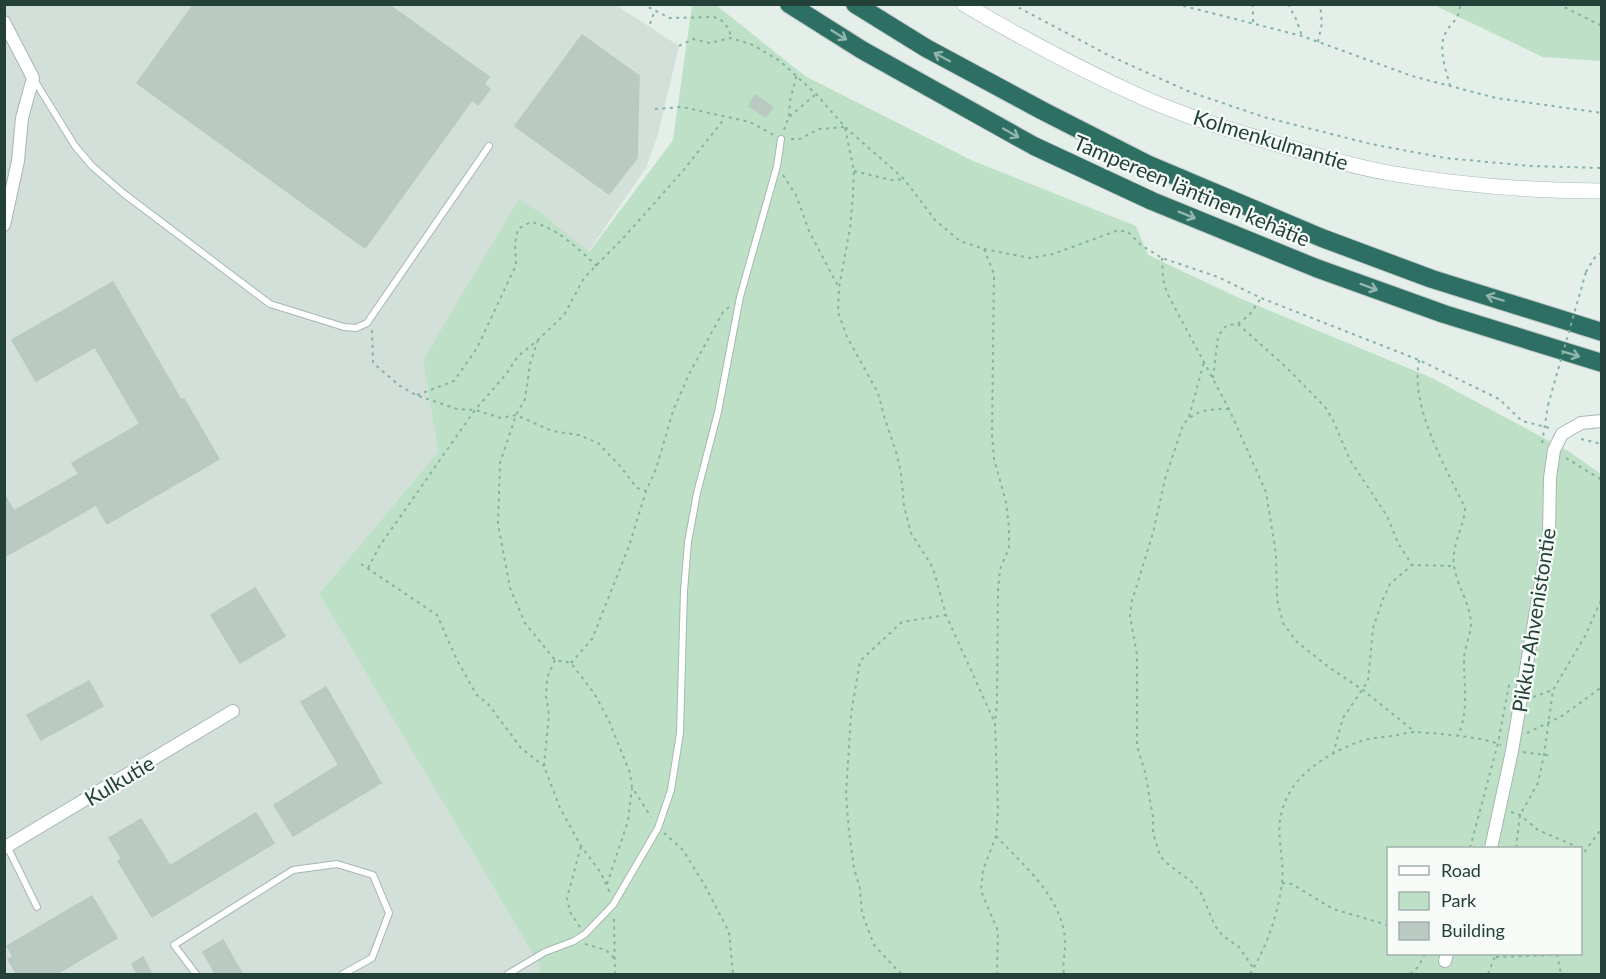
<svg xmlns="http://www.w3.org/2000/svg" width="1606" height="979" font-family="Lato,sans-serif">
<style>
.built{fill:#d3dfd9}
.green{fill:#bde0c7;fill-rule:evenodd}
.building{fill:#bacac3;stroke:#b7c9c1;stroke-width:1.5}
.lines{fill:none;stroke-linecap:round;stroke-linejoin:round}
.service-casing{stroke:#a7b7b1;stroke-width:8}
.minor-casing{stroke:#a7b7b1;stroke-width:14}
.tertiary-casing{stroke:#a7b7b1;stroke-width:16}
.motorway-casing{stroke:#c1cac8;stroke-width:20}
.path{stroke:#84b3a4;stroke-width:2;stroke-dasharray:3 4.5;stroke-linecap:butt}
.service{stroke:#fff;stroke-width:6}
.minor{stroke:#fff;stroke-width:12}
.tertiary{stroke:#fff;stroke-width:15}
.motorway{stroke:#2d6f62;stroke-width:18}
.path-bridge{stroke:#84b3a4;stroke-width:2;stroke-dasharray:3 4.5;stroke-linecap:butt}
.oneway{stroke:#92b5ad}
.labels{text-anchor:middle;dominant-baseline:central;stroke-width:4.5;stroke-linejoin:round;paint-order:stroke}
.street-label{font-size:21px;fill:#234139;stroke:#f6fbf8}
</style>
<rect width="100%" height="100%" fill="#e5efea"/>
<path class="built" d="M5 5H616L679 46 658 134 646 168 588 252 541 213 520 200 423 360 438 452 319 594 540 966V974H5Z"/>
<path class="green" d="M692 5H716L805 76 971 160 1136 226 1148 255 1237 297 1432 378 1568 451 1601 474V974H540V966L319 594 438 452 423 360 519 199 541 213 589 252 673 140ZM1388 848H1580V954H1388Z
M1434 5H1601V61L1543 57Z"/>
<path class="building" d="M194 4H388L489 77 484 84 490 89 478 105 472 100 365 248 137 83Z
M582 35 639 76 637 158 609 194 515 126Z
M755 95 773 107 766 117 749 106Z
M113 282 181 400 184 399 219 459 107 524 96 505 4 557V494L14 511 79 474 72 463 140 424 95 347 36 381 12 340Z
M255 588 285 636 240 663 211 615Z
M89 681 103 706 41 740 27 715Z
M326 687 381 783 293 836 274 805 339 765 301 702Z
M256 813 274 843 152 917 118 861 122 859 109 838 141 819 170 866Z
M92 896 117 938 55 975H17L8 959 13 957 7 946Z
M223 940 243 975H216L203 952Z
M143 957 152 975H138L132 964Z"/>
<g class="lines">
<defs>
<path id="service" d="M33 78 75 146 92 166 123 193 270 304 344 327 356 328 367 323 489 146
M7 846 37 907
M196 974 174 945 293 870 337 864 373 875 389 913 372 958 343 974
M508 974 545 952 574 941 585 934 613 905 658 828 671 790 680 733 684 591 688 542 697 493 718 412 740 297 777 166 781 139"/>
<path id="minor" d="M4 22 33 78 22 118 18 161 4 225
M4 848 233 711
M1491 848 1512 751 1549 535 1550 478 1554 450 1562 434 1581 423 1602 421
M1445 961 1447 954"/>
<path id="tertiary" d="M964 4C1020 37 1078 68 1137 95 1177 113 1219 127 1261 139 1303 152 1346 165 1389 173 1459 185 1531 191 1602 191"/>
<path id="motorway" d="M789 4 862 50 1034 146 1152 201 1316 268 1444 314 1602 363
M855 4 926 48 1043 111 1147 164 1322 238 1432 279 1602 332"/>
</defs>
<use href="#service" class="service-casing"/>
<use href="#minor" class="minor-casing"/>
<use href="#tertiary" class="tertiary-casing"/>
<use href="#motorway" class="motorway-casing"/>
<path class="path" d="M642 4 670 18 714 17 721 20 729 29 731 38
M1012 4 1108 55 1190 92 1264 117 1371 144 1445 158 1531 166 1602 168
M1176 4 1302 36 1412 76 1496 98 1602 113
M1253 4V23
M1288 4 1296 19 1302 36
M1558 4 1602 26
M650 24 654 13
M1318 42 1322 23 1320 4
M679 46 693 39 710 43 731 38 753 45 780 61 816 94 845 127 904 179 935 220 960 241 984 249 1030 258 1053 254 1116 231H1127L1141 245 1162 258 1218 277 1261 298 1419 360 1499 399 1522 421 1550 428
M1450 86C1446 70 1438 50 1445 34 1451 21 1460 21 1460 4
M655 109 682 107 750 122 774 135
M789 116 790 101 797 74
M845 128 854 171 853 195 850 228 839 288 838 312 847 337 878 393 884 416 896 452 901 473 904 506 911 533 933 568 946 615 994 721
M784 130 788 118 816 94
M791 139H800L819 129 845 127
M854 171 891 180 904 179
M783 175 796 195 809 231 839 288
M984 249 994 274 992 435 994 459 1006 502 1009 527V548L1000 569 998 590 997 704 995 723 998 811 996 836 983 870 981 891 998 931 997 974
M1162 258 1163 279 1167 293 1229 409 1266 492 1276 554 1277 599 1283 623 1297 642 1330 668 1363 690 1415 732
M1586 272 1595 257 1602 253
M1238 324 1250 314 1261 298
M372 330 373 363 400 386 416 395 457 409 475 410 501 418 516 415 552 431 579 435 598 443 620 466 637 488 646 491
M538 340 530 364 525 399 516 415 500 463 498 524 510 588 525 623 555 660 571 663 594 693 609 721 630 773 632 787 651 817
M1419 360C1410 408 1445 465 1465 508 1464 528 1451 545 1454 566 1457 586 1470 603 1471 623 1471 635 1464 648 1464 660 1464 687 1469 710 1458 736
M1213 378 1218 336 1227 325 1238 324 1287 368 1325 407 1333 420 1350 460 1387 516 1398 543 1412 565
M417 395 454 381 477 348 516 265 515 243 518 229 531 222C558 228 577 248 597 266
M1229 409C1211 409 1195 409 1183 425L1165 479 1153 533 1132 601 1130 616 1137 655V746L1145 772 1153 817V833L1160 856 1169 865 1192 882 1201 893 1215 926 1223 936 1239 947 1254 969
M1189 417 1204 362
M1581 439 1602 444
M1542 443 1548 405
M1566 458 1602 480
M361 564 437 615 457 660 476 694 489 705 521 748 544 766
M368 568 379 547 475 410 507 373 518 356 538 340 564 315 584 278 626 235 682 172 725 118
M555 660 547 678 546 696 549 715 544 766 560 808 581 846 601 873 610 893
M571 663 592 639 629 546 646 491 656 469 673 411 689 374 723 312 729 307
M1533 697 1553 690
M1527 733 1562 716 1602 687
M1523 752 1553 756
M1333 754 1343 718 1368 681 1373 628 1383 599 1390 584 1412 565 1453 566
M1511 812 1520 815 1538 830 1580 848
M664 833 683 850 704 884 729 932 733 974
M996 836C1024 866 1060 895 1065 938 1066 950 1062 962 1064 974
M1470 848 1498 743 1510 680
M1516 848 1520 815 1538 783 1544 755 1553 690 1585 636 1602 598
M1580 858 1602 828
M1282 883 1292 884 1333 909 1388 925
M607 884 628 821 632 788
M614 919 615 974
M580 927 570 912 567 898 581 846
M585 944 606 950 616 960
M1557 954 1561 974
M1496 957 1557 955
M901 974 874 945 862 913 860 889 854 868 849 832 846 794 851 714 860 661 902 622 945 615
M1250 974C1267 946 1277 917 1282 884 1285 860 1275 835 1282 811 1291 775 1328 753 1361 741 1371 738 1382 737 1393 736 1400 735 1408 732 1415 732 1434 733 1485 737 1501 745
M1410 974 1418 967 1425 954
M1488 974 1496 954"/>
<use href="#service" class="service"/>
<use href="#minor" class="minor"/>
<use href="#tertiary" class="tertiary"/>
<use href="#motorway" class="motorway"/>
<path class="path-bridge" d="M1548 405 1586 272"/>
</g>
<defs><path id="oneway-shaft" d="M-6 0H5M1.5-3L5.5 0L1.5 3" fill="none" stroke-width="1.6" stroke-linecap="round" stroke-linejoin="round" transform="scale(1.5)"/></defs>
<g class="oneway">
<use href="#oneway-shaft" transform="translate(839 35) rotate(32)"/>
<use href="#oneway-shaft" transform="translate(942 57) rotate(-152)"/>
<use href="#oneway-shaft" transform="translate(1011 133) rotate(30)"/>
<use href="#oneway-shaft" transform="translate(1187 215) rotate(22)"/>
<use href="#oneway-shaft" transform="translate(1369 287) rotate(20)"/>
<use href="#oneway-shaft" transform="translate(1495 298) rotate(-163)"/>
<use href="#oneway-shaft" transform="translate(1571 354) rotate(17)"/>
</g>
<g class="labels">
<g class="street-label">
<text transform="translate(1271 139) rotate(17)">Kolmenkulmantie</text>
<text transform="translate(1192 190) rotate(23)">Tampereen läntinen kehätie</text>
<text transform="translate(1533 620) rotate(-81)">Pikku-Ahvenistontie</text>
<text transform="translate(119 780) rotate(-31)">Kulkutie</text>
</g>
</g>
<rect width="1606" height="979" fill="none" stroke="#234139" stroke-width="12"/>
<rect x="1387" y="847" width="195" height="108" fill="#f6fbf8" stroke="#a2b1ac" stroke-width="1.5"/>
<rect x="1399" y="866" width="30" height="9" fill="#ffffff" stroke="#a2b1ac" stroke-width="1.5"/>
<text x="1441" y="877" font-size="18" fill="#234139">Road</text>
<rect x="1399" y="892" width="30" height="18" fill="#bde0c7" stroke="#a2b1ac" stroke-width="1.5"/>
<text x="1441" y="907" font-size="18" fill="#234139">Park</text>
<rect x="1399" y="922" width="30" height="18" fill="#bacac3" stroke="#a2b1ac" stroke-width="1.5"/>
<text x="1441" y="937" font-size="18" fill="#234139">Building</text>
</svg>
